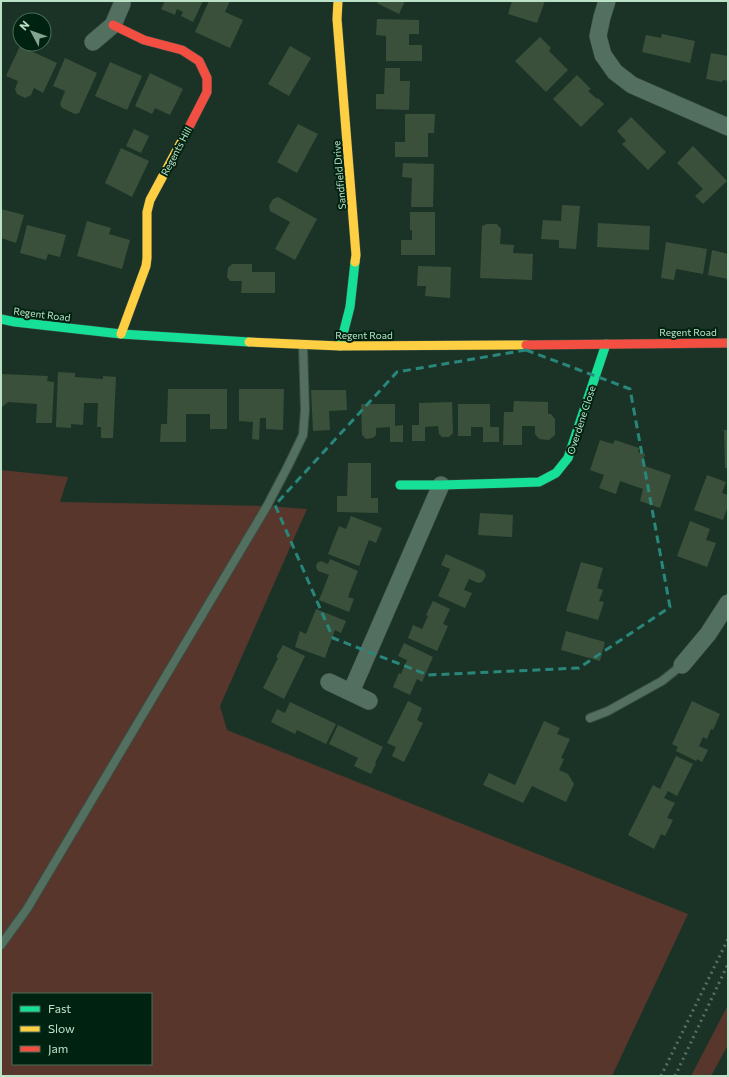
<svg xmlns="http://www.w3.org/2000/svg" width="729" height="1077" font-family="Commissioner,sans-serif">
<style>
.green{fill:#58362b;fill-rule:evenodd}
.building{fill:#3a503b}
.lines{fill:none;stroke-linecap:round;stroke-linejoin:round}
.lane-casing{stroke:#394e42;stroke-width:10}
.street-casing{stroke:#394e42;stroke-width:18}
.fast-casing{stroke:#394e42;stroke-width:10}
.slow-casing{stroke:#394e42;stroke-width:10}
.jam-casing{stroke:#394e42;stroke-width:10}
.lane{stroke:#536f5f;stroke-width:8}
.street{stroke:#536f5f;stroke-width:17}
.fast{stroke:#16e098;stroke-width:9}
.slow{stroke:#ffcf43;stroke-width:9}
.jam{stroke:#f24e42;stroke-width:9}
.rail{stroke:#587062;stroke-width:3;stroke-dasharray:2 4;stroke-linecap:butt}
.marked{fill:none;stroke:#29867b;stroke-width:3;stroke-dasharray:8 5;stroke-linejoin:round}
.labels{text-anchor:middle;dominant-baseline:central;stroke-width:4;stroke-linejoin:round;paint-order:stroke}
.street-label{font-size:10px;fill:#bbe1c7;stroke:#002210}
</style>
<rect width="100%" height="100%" fill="#1b3326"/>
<path class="green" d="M1 470 68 477 60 502 267 506 307 509 220 706 227 730 688 914 612 1076H1ZM13 994H151V1064H13Z
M728 1005V1045L711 1076H691Z"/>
<path class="building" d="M165 1H203L193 22 181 16 183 12 177 9 175 15 161 9Z
M209 1H230L225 12 243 20 230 48 195 32Z
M378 1H405L399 14 377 3Z
M512 1H545L537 23 508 14Z
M377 19 419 20V34H409V45H422V61H386V36L376 35Z
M662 34 695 41 690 63 642 52 646 35 661 38Z
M540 37 551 48 549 51 568 70 546 92 515 61Z
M20 46 57 63 43 93 34 88 31 95 25 98 17 94 15 89 18 81 6 76Z
M290 46 311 58 289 96 268 84Z
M711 53 728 56V81L723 80 722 82 706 79Z
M65 58 97 73 79 113 75 114 62 108 60 104 65 91 53 86Z
M110 62 142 76 127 110 95 96Z
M385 68H400V81H410L409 110 376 109V94H384Z
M150 73 183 89 170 115 155 108 152 114 135 106Z
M577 75 591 89 588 91 597 99 598 98 604 104 581 127 553 99Z
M405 114H435L434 133H428V157H395V142H405Z
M631 117 666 152 648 170 622 144 626 141 617 131Z
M298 124 318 134 297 173 277 162Z
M134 129 149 136 141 153 126 146Z
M693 146 727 181 703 204 695 196 703 189 677 163Z
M121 148 149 161 132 197 105 183Z
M403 163 434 164 433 207H411L412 178 402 177Z
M278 197 317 219 295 260 275 249 290 222 270 211 269 206 273 199Z
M562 205 580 206 576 249 559 248V240L541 239 543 220 561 221Z
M1 209 24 215 16 243 1 238Z
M410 212H435V255H401V240H412V230H410Z
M87 221 111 228 109 234 130 240 122 269 77 256Z
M598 223 650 226 649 250 597 247Z
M487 224H497L501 229 500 244 514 245 513 253 533 254 532 280 480 278 482 226Z
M27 225 66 235 60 257 48 254 46 260 20 253Z
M666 242 707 249 703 274 676 269 674 280 661 278Z
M712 250 728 254V279L708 275Z
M232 264H252V272H275V293H241L242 281H230L227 277 228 268Z
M418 266 451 267 450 298 425 296 426 286H417Z
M58 372 75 373V377L103 379V376L116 377 113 438H101V427H97L98 403H84L83 425 71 424V428L56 427Z
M1 374 48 376 47 381 54 382 52 423H36L37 404 8 402 1 408Z
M168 389H227V429H210V414H186V442H160L161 424H167Z
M239 389H284L283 430 266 429V418H260L259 440 252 439 253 422 239 421Z
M311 390H346L347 410 329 411 330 430 313 431Z
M514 401 548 402V414H551L555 419V435L549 440 539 439 535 434V426H522V445H503L504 412H513Z
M452 402 453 433 449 437H442L439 434 438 426 425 427V441H412V425H419V403Z
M361 404H395V426L403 425V442H390V427L376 428V435L373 438 366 439 362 435Z
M458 404H490V427H499V442H483V427H471V436H458Z
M724 430H728V468H725Z
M600 440 613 444 615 440 639 448 638 452 645 454 642 465 671 475 660 508 640 501 643 489 620 481 616 494 599 488 604 475 590 470Z
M348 463H371V498H378V513L337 512V496H347Z
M707 475 726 482 722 493 728 495V506L723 520 694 510Z
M480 513 513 515 512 537 478 535Z
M351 516 382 528 376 543 369 540 359 566 328 554 339 526 346 529Z
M690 521 710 529 706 540 716 543 707 567 677 556Z
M446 554 484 571 486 576 482 582 478 583 469 579 464 590 472 593 465 608 438 596 450 569 441 565Z
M330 559 358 571 348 597 354 599 349 612 319 600 329 575 318 571 316 567 317 563 321 561 328 564Z
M581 562 603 568 597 588 603 590 599 601 604 602 598 620 566 611Z
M433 601 450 609 443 624 448 626 437 651 408 638 413 625 422 629 428 616 426 615Z
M316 609 346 621 341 633 335 630 325 658 295 647 300 631 306 634Z
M566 631 605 642 600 661 561 650Z
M404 643 433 657 422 682 417 679 410 695 393 687 399 673 401 674 407 660 398 656Z
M283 645 305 656 284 699 263 688 278 658 276 657Z
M408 701 422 708 417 720 423 723 404 762 392 756 396 747 387 743Z
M692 701 720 714 713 730 711 729 707 739 703 737 699 746 708 750 702 762 697 759 696 761 676 751 678 747 672 744Z
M290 702 336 724 326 744 297 730 295 734 271 722 277 709 285 713Z
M544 721 560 728 557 734 570 739 561 758 564 759 559 770 568 774 574 784 566 802 532 786 523 803 483 785 489 773 515 785Z
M338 725 383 747 375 763 376 764 371 774 354 766 358 758 329 744Z
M676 756 693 764 677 796 668 791 664 798 675 803 667 818 673 820 665 836 661 834 654 849 628 835 653 785 660 789Z"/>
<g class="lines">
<defs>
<path id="lane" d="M590 718 608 711 662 681 682 665
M1 945 27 909 267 506 288 466 303 435 305 410 303 346"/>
<path id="street" d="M607 1 602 17 598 36 603 55 615 72 632 85 728 127
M93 42 113 25 122 4
M682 665 708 634 728 603
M329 682 369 701
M351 692 441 485"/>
<path id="fast" d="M1 319 15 322 121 334 249 342
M340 346 350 307 355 262
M400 485H441L539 482 556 473 568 458 606 344"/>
<path id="slow" d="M338 1 337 19 356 255 355 262
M121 334 146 266 147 258V212L150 200 186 133
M249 342 340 346 526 345"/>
<path id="jam" d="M113 25 144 40 182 50 199 61 207 78V92L186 133
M526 345 728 343"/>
</defs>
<use href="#lane" class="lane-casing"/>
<use href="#street" class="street-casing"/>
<use href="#fast" class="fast-casing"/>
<use href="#slow" class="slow-casing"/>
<use href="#jam" class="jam-casing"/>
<use href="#lane" class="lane"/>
<use href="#street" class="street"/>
<use href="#fast" class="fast"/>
<use href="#slow" class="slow"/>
<use href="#jam" class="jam"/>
<path class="rail" d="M661 1076 728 939
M675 1076 728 964"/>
</g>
<path class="marked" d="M526 350 630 389 670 607 579 668 428 675 333 638 275 505 397 372Z"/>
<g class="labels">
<g class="street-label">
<text transform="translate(176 151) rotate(-62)">Regents Hill</text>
<text transform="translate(339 175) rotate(-95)">Sandfield Drive</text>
<text transform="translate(42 314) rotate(7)">Regent Road</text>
<text x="688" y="332">Regent Road</text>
<text x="364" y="335">Regent Road</text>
<text transform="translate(581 420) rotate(-72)">Overdene Close</text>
</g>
</g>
<rect width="729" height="1077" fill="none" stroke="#bbe1c7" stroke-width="4"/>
<rect x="12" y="993" width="140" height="72" fill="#002210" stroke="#4b6e59"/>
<rect x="20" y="1006" width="20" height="6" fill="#16e098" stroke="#4b6e59"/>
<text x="48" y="1013" font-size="12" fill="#bbe1c7">Fast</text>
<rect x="20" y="1026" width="20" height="6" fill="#ffcf43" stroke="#4b6e59"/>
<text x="48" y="1033" font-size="12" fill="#bbe1c7">Slow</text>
<rect x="20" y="1046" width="20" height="6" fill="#f24e42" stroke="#4b6e59"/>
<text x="48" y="1053" font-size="12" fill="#bbe1c7">Jam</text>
<g transform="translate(32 32) rotate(311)"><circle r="19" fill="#002210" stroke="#4b6e59"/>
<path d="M0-3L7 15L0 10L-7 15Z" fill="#83a48f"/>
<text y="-6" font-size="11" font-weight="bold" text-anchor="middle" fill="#bbe1c7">N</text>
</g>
</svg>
